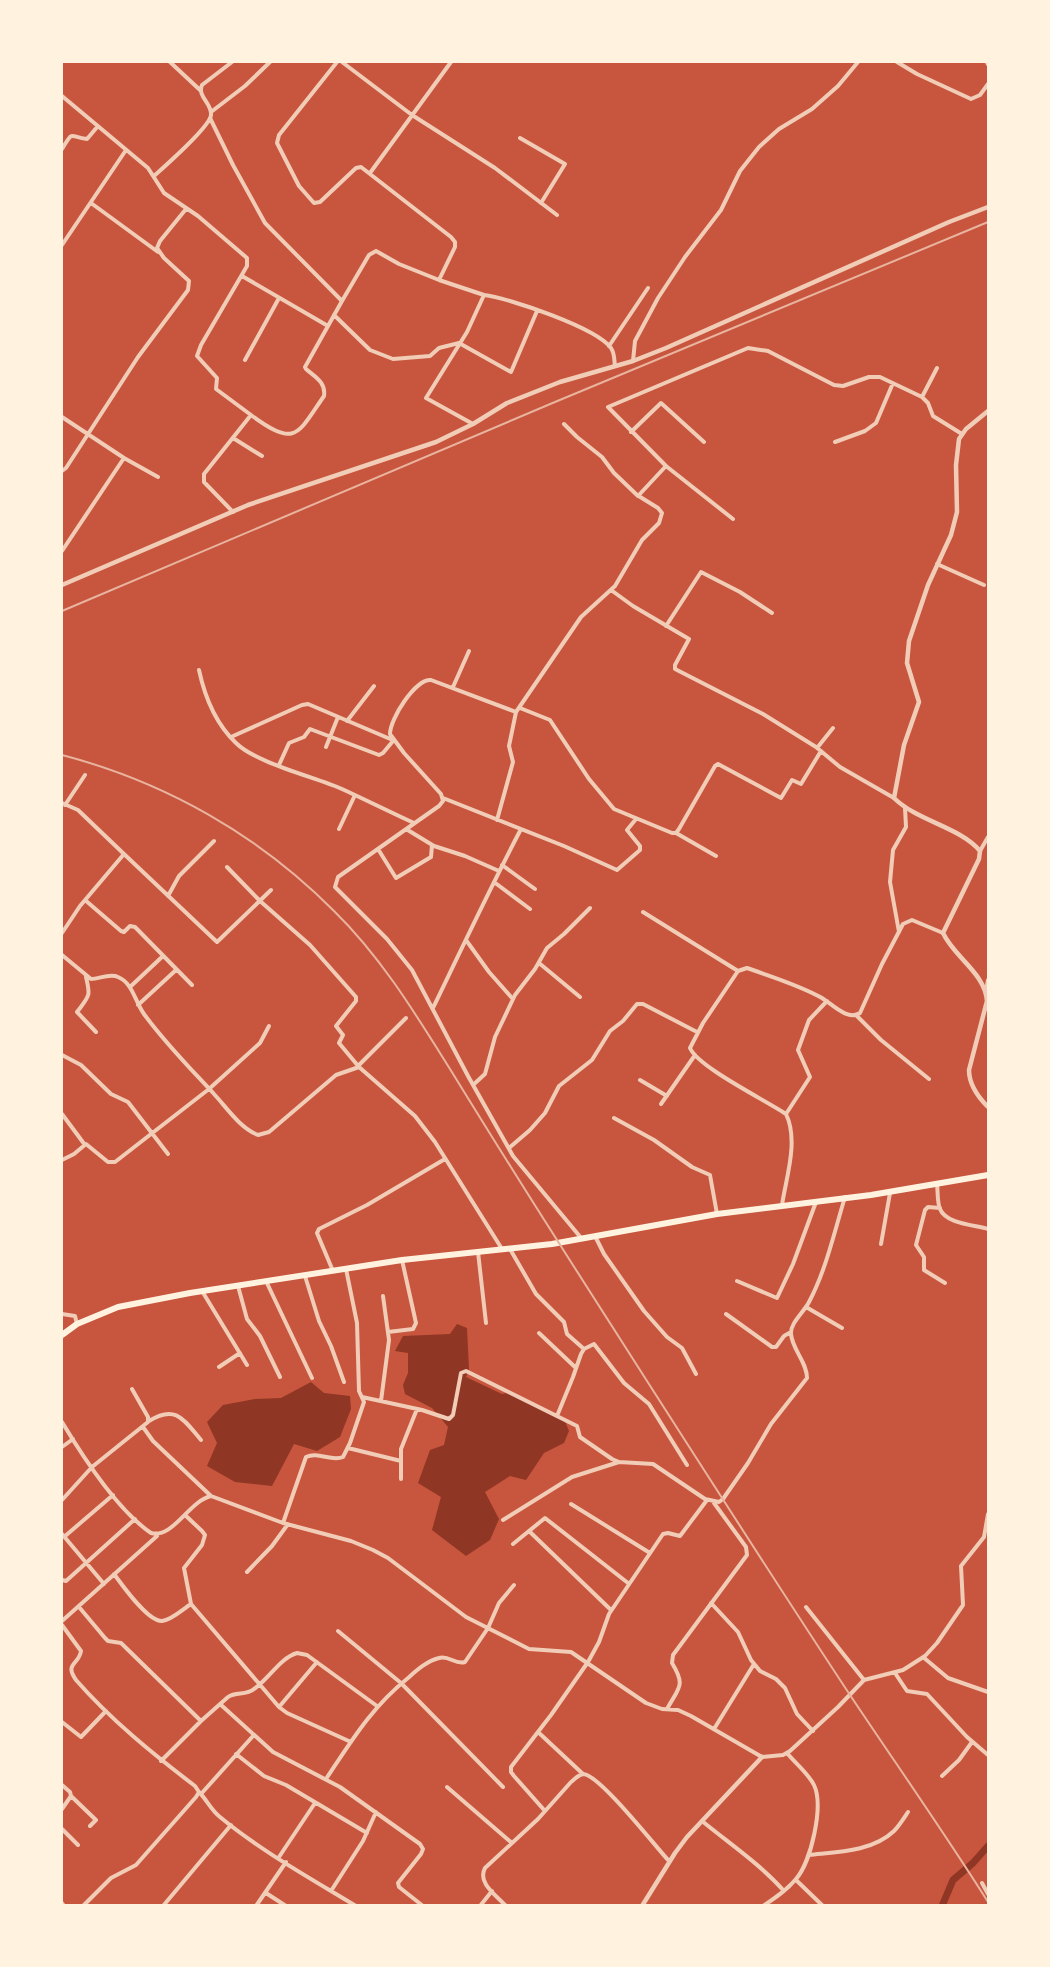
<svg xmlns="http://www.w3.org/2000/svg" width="1050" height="1967" font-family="Mulish,sans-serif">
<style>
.water{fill:#8f3625}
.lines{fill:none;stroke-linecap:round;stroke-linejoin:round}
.canal{stroke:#8f3625;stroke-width:7}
.minor{stroke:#f1ccb7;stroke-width:4}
.tertiary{stroke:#f1ccb7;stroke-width:4.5}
.trunk{stroke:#fff3e0;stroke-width:6}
.rail{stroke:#e9b49f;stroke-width:2}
</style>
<rect width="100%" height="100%" fill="#c8553d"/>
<path class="water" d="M457 1324 467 1328 469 1369 466 1377 502 1394 511 1392 564 1419 569 1431 564 1443 544 1453 526 1480 510 1476 485 1492 499 1519 490 1540 466 1556 432 1530 441 1497 418 1483 430 1450 444 1445 448 1427 432 1408 405 1394 403 1385 408 1373V1353L395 1351 403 1336 450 1334Z
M311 1382 324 1393 350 1396 351 1409 340 1437 317 1451 294 1444 272 1486 235 1482 207 1466 217 1443 207 1422 223 1405 255 1399 281 1398Z"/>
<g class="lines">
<path class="canal" d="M942 1906 953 1880 973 1863 988 1846"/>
<path class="minor" d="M170 62 200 90
M337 62 279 135 277 143 299 186 314 203 320 202 356 168 361 167 451 237 455 242V247L439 280
M342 62 412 115 495 168 557 215
M897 62 917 74 971 99 980 95 988 84
M62 96 148 168 164 193 198 216 247 258V266L201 345 197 356 217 378 216 389 251 415 204 474V482L233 512
M211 112 245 86 270 62
M210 118 233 165 265 223 342 301 305 367 306 369C315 377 326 382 324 396 297 435 296 448 251 415
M520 138 565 164 541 203
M62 149C74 129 69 137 87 139L98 126
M370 173 451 62
M154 176C165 166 210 127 211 115 212 103 197 97 202 85L232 62
M91 203 158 252
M62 245 126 150
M242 276 328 326
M484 295C509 298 597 328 611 348 615 354 614 360 615 366
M342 301 369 255 376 251 399 264 439 280 484 295 467 332 426 398 473 424
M334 315 370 350 393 359 430 356 439 348 459 343 511 372 537 311
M609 346 648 288
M245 360 279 298
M633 361 635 341 658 298 685 257 721 210 740 171 759 147 779 129 812 109 838 86 858 62
M922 397 937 368
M62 417 124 458 158 477
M564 424 577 437 602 457 614 473 637 495 658 508 662 513 659 523 642 540 615 586 581 617 516 712 431 680C415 679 390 719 390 734L404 753 441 794 443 801 439 806 338 877 335 887 387 939 412 970 468 1076 513 1156 582 1239
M631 432 661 403 704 442
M233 438 262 456
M835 442 865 431 876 423 893 383
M666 466 733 519
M62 471 66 468 138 357 188 290 189 281 164 258 157 248 160 241 186 209
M638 496 666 466 608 407 748 348 768 351 834 385 843 386 869 377H880L922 397 928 403 933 416 962 434
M62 551 124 458
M937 564 984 585
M611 590 633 606 689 639 675 665V669L763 714 816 747 840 767 894 798
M666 626 701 572 740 592 772 613
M199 670C205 698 215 723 236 743 256 763 315 777 342 789 366 800 390 812 414 823
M453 687 469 651
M520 708 550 720 589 779 614 809 672 833H676L679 829 715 766 718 764 781 798 792 780 801 784 821 751
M347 721 374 686
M231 737 302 705 308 704 395 741
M326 747 338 717
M817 748 833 728
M279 765 289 743 304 737 310 729 379 755 383 753 393 741
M443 798 564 846 617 870 640 850V846L627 830 636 819
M62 803 78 810 124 854
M65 805 85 775
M497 820 513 762 509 746 516 712
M339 829 355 795
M406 829 434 846 465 856 499 871
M676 833 716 856
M378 849 396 878 431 857 432 845
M980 851 988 837
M502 865 535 889
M227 867 260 901 310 945 356 997V1001L336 1026 343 1035 339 1043 359 1067
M494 882 530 909
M168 896 179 876 214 841
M85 900 121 931 124 932 130 926 135 927 192 985
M643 912 738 971
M899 932 890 882 893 850 906 827 905 808
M62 933 80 906 124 854 217 942 271 890
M466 940 489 972 512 998
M62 955 91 979C99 979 110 973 118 977 133 983 135 1002 144 1014 165 1043 190 1068 214 1094 227 1108 240 1128 258 1135L269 1132 336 1075 359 1067 415 1116 435 1142 502 1249
M539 963 580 997
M86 977C91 997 89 996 77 1012L96 1032
M130 987 163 956
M986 990 988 980
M138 1005 176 970
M433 1008C462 948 490 888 521 829
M856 1015 881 1040 929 1079
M62 1055 81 1065 111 1094 128 1102 168 1154
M358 1066 406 1018
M640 1080 667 1096
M473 1085 485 1074 495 1037 515 995 535 969 547 948 564 934 590 908
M661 1104 695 1055
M62 1114 85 1145
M786 1114 810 1077 798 1050 809 1020 827 1001
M614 1118 654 1140 692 1167 710 1175 717 1214
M509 1148 530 1130 545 1113 559 1086 592 1060 610 1031 623 1021 637 1004H643L697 1032
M62 1160 74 1154 86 1144 108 1162H115L209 1089 260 1043 269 1026
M937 1184C938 1191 937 1202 940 1209 946 1224 975 1225 988 1229
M782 1205C786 1178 799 1141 786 1114 765 1100 698 1067 690 1048L703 1023 738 971 747 968C772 977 799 985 822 998 833 1005 848 1021 860 1013L882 964 903 924 912 920 943 933
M940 1208 928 1207 925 1210 916 1245 924 1257V1270L945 1283
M595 1236 604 1254 644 1311 667 1337 682 1348 696 1374
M881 1244 890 1193
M510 1249 536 1294 564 1322 567 1334 584 1349
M478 1252 486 1323
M333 1271 317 1233 319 1229 367 1205 445 1159
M305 1276 319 1321 331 1346 344 1382
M266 1281 312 1378
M737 1281 777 1298 793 1264 816 1202
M238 1286 247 1319 260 1336 280 1377
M202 1291 247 1365
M806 1307 842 1328
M62 1314 75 1316 77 1324
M726 1314 772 1347H776L784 1336 791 1332
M388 1332 413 1329 416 1323 402 1260
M539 1333 576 1368
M219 1367 240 1353
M362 1397 422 1410 449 1419 453 1415 461 1373 466 1371 577 1426 580 1437 612 1459 619 1462 653 1464 705 1499 719 1502 723 1499 748 1463 771 1424 807 1378C807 1362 792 1349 791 1334 790 1323 804 1312 809 1302 826 1270 834 1233 845 1197
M381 1401 389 1340 383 1296
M557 1416 573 1377 581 1354 584 1349 594 1344 624 1383 649 1404 687 1465
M149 1421C176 1404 184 1420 201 1440
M62 1422C83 1457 117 1510 151 1533 173 1539 189 1501 211 1496L283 1523 351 1541 373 1550 388 1558 466 1617 529 1649 571 1652 646 1703 662 1709 678 1710 691 1716 762 1757 783 1755 790 1751 838 1707 864 1680 903 1670 925 1656 937 1643 963 1605 961 1566 984 1537 988 1514
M143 1427 153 1441 211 1496
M62 1447 73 1439
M348 1448 401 1461
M401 1479V1449L417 1409
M62 1500 92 1467 148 1422V1417L132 1389
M571 1504 650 1553
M503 1520 572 1477 619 1462
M283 1523 306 1457C318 1451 331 1462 343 1457L350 1443 364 1402 359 1391 357 1323 346 1269
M529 1531 611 1610
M62 1534 104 1584
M64 1537 113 1495
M513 1544 545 1518 628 1583
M247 1572 272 1546 288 1524
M114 1574C123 1586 148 1622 162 1621 172 1620 183 1609 191 1604L184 1568 202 1545 205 1535 202 1531 185 1515
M62 1580 66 1581 135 1519
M711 1603 738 1632 751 1660 760 1671 776 1679 785 1688 797 1714 813 1731
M191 1604 279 1707 287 1713 351 1742
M79 1607 105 1638 108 1641 121 1643 201 1721
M806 1607 864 1680
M62 1621 157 1536
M62 1625 81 1651C79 1665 64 1663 76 1680 111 1720 153 1754 195 1786L199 1792 196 1797 136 1865 111 1878 83 1906
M338 1631 401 1683 503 1787
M923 1657 948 1678 988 1692
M895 1673 907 1691 927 1694 967 1737 988 1755
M220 1704 273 1752 340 1787 420 1844 423 1849 421 1854 398 1883 399 1887 423 1906
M279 1707 317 1662
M667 1709C679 1687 686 1686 672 1663L673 1655 747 1555 746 1547 714 1503
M62 1722 81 1737 106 1711
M714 1729 754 1664
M538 1732 583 1774
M236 1754 264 1776 286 1785 367 1833
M161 1761 201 1721 228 1697C236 1691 246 1696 254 1689 269 1679 280 1658 297 1653L307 1655 377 1706
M942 1776 959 1760 972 1742
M326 1779C352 1740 371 1708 408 1678 417 1670 427 1661 439 1658 449 1655 455 1665 465 1662L488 1628 499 1603 514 1585
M62 1785 70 1792 71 1796 62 1809
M447 1787 512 1843
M199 1792C207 1800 211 1810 220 1817 261 1851 310 1878 356 1906
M201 1794 253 1736
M71 1796 96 1820 90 1826
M545 1811 514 1776 511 1772V1767L551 1715 588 1662 599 1642 609 1614 663 1534 668 1533 680 1536 707 1500
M702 1821C730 1844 760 1864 784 1891
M62 1829 78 1845
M809 1855C836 1852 872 1852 894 1831 899 1826 904 1818 908 1812
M279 1857 315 1803
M796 1880 823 1906
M982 1883 988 1894
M331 1891 363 1841 376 1812
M266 1893 286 1906
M62 1903 64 1906
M163 1906 231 1825
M256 1906 286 1862
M480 1906 492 1891
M506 1906C496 1895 477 1883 485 1868L538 1819 571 1782C575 1779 578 1775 583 1774 599 1774 655 1846 669 1861
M763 1906C775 1898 787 1890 796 1879 811 1862 824 1806 814 1785 808 1773 795 1763 787 1753"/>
<path class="tertiary" d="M987 62 988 64
M988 411 966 429 959 439 956 465 957 512 951 535 928 585 909 641 907 663 919 702 904 745 894 798C917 821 960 827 980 851L979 859 943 933C954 957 985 973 987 1001L969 1070C969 1085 978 1097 988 1107
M62 585 248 505 436 442 473 424 507 403 560 382 633 361 666 348 949 222 988 207
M642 1906 675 1853 687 1837 762 1757"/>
<path class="trunk" d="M62 1335 77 1324 118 1307 190 1293 402 1260 552 1244 717 1214 871 1195 988 1175"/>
<path class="rail" d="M62 611 555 402 988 222
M62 755C165 782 259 835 334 911 381 957 415 1013 450 1069 490 1134 530 1198 571 1262 663 1406 755 1551 850 1695 896 1764 944 1832 988 1902"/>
</g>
<rect width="1050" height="1967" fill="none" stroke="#fff3e0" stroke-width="126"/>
</svg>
